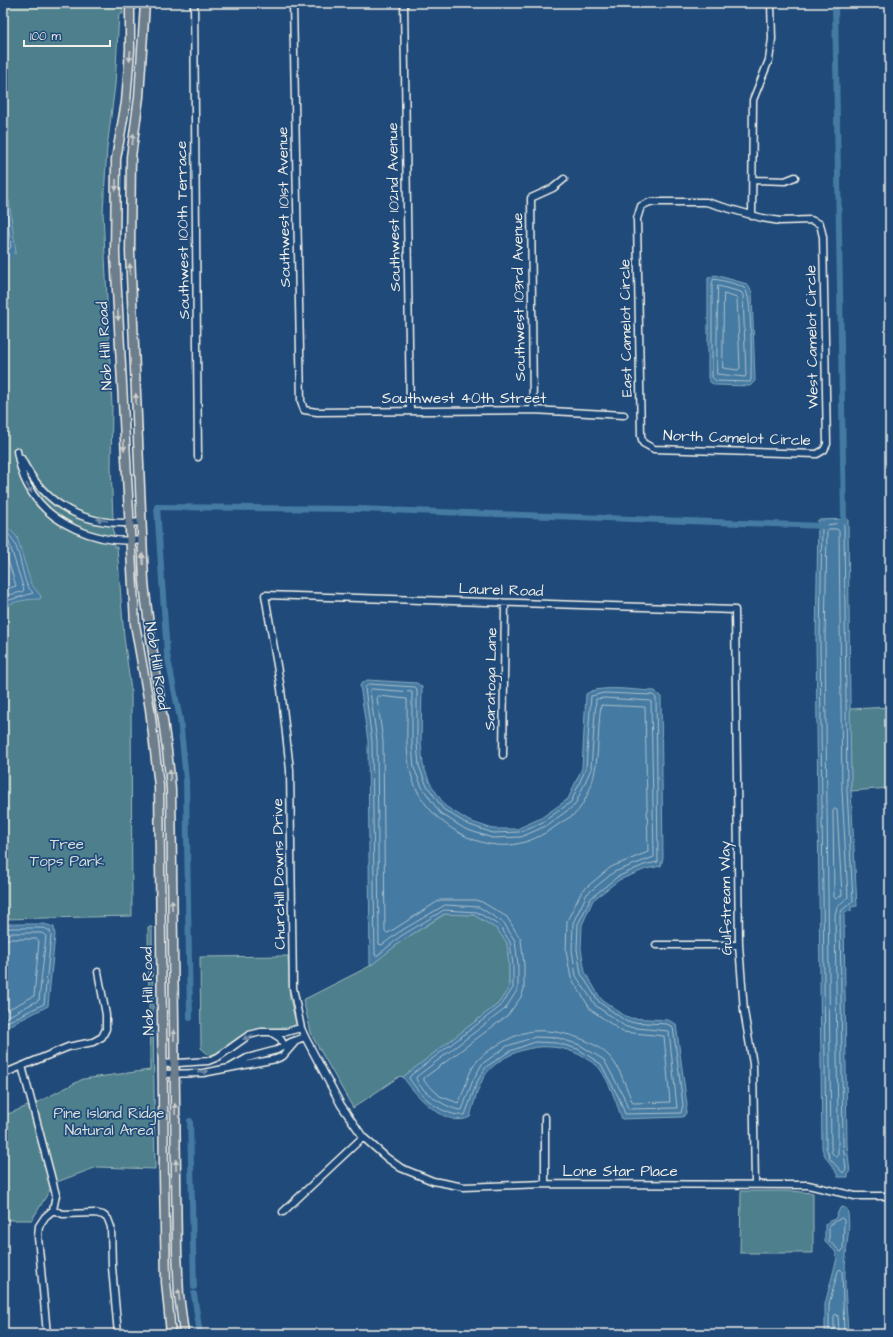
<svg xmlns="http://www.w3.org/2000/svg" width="893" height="1337" font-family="'Architects Daughter',sans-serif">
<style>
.green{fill:#4d808c;stroke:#a0b8ba}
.water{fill:#447aa2;stroke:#8aaabe}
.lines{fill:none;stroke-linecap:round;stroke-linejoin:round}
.shore{stroke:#aec1cc;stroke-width:1}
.canal{stroke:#447aa2;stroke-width:6}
.minor-casing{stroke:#f4f1e8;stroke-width:9}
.major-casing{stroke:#f4f1e8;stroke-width:11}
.minor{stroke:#1f4a7a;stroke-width:6}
.major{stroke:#6c7d8c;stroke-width:8}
.oneway{fill:#cbcecc}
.oneway2{fill:#748da6}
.labels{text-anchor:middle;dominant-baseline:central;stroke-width:3.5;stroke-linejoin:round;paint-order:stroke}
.street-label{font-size:15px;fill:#f4f1e8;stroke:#1f4a7a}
.park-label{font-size:15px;fill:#dbe0da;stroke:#1f4a7a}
</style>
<rect width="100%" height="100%" fill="#1f4a7a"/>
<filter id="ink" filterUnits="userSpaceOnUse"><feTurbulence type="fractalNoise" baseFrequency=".025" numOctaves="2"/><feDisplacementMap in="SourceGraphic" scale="8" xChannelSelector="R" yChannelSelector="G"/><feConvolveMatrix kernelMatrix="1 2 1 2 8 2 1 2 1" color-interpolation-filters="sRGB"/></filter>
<g filter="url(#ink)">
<path class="green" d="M3 3H122L123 14H119L115 85 107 148 103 212 112 407 111 466 114 547H117L124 637 131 691 132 916 3 919Z
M890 707V788L851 791 850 709Z
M445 914 474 915 497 929 507 943 509 965V988L498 1004 403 1077 400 1076 353 1108 312 1036 303 1000 370 966 403 940Z
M148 927H152L155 1169 97 1167 54 1183 32 1220H3V1116L40 1101 83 1079 150 1070Z
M288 956 290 999 296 1023C287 1034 269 1029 256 1030 239 1032 226 1050 210 1056L201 1048 200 957Z
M741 1191H791L813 1193V1253H740Z"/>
<path class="water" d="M3 192 9 201 16 253H6L3 248Z
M715 275 747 284 752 292 755 381 750 386 715 385 710 382 708 378V278Z
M848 519 851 791 857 906 851 907V911L845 912 844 915 847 1145 850 1173H848V1177H838C835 1166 825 1161 822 1148L816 640 818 520Z
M6 526 17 537 31 584 41 596 40 599C30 599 11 601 3 608V527Z
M367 680 417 683 422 687 421 743 423 765 430 783 445 806 469 821 493 829H517L541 818 568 799 582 768 586 694C599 684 638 691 655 691L661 697 663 858 661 866 646 869 619 880 593 900 582 925 581 949 585 972 601 999 628 1018 668 1020 676 1024 687 1105 686 1113 683 1117 622 1119C616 1102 610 1083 600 1069 597 1064 589 1061 585 1058 555 1039 515 1045 490 1069 479 1080 474 1103 470 1117 447 1130 414 1094 403 1077L498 1004 509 988V965L507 943 497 929 474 915 444 914 403 940 370 966 368 741 360 685Z
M3 924H44L54 927 55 935 48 1006 3 1029Z
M843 1207 847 1209C851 1224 847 1240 846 1255 843 1281 847 1308 848 1334H825V1304L837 1258 835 1251 825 1242V1224L835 1219 840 1208Z"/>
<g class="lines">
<path class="shore" d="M3 199 6 203 11 247 9 249 3 247
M714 279C723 281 736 283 744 288 753 293 751 366 751 380L750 382 716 381 712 377V284Z
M718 286 741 292 743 295 746 375 745 377 717 374Z
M724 294 737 298 740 368 738 370 723 368Z
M842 523 844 525 847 791 853 901 842 910 840 915 843 1145 846 1169 843 1173 830 1159 826 1147 820 640 822 526Z
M829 529H837L839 531 842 791 848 897 837 907 835 915 838 1122V1156L836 1157 832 1153 831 1146 825 640 827 531Z
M3 531C19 535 21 572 27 585 28 588 31 590 33 593L3 602
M3 536 9 542 24 590 22 592 3 596
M3 544 16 586 3 590
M369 684 415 687 417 689V743L419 766 426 784 443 809 467 824 493 833 519 832 543 822 571 802 586 768 591 696 604 693 653 695 656 698 658 862 644 865 617 877 591 898 578 924 577 949 581 974 599 1002 627 1022 667 1024 673 1027 683 1105 681 1113 625 1114 619 1098 601 1064 578 1049 557 1043 535 1042 510 1051 486 1067 477 1082 465 1115C443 1117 420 1096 409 1078L411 1075 501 1006 513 988V965L510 942 500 926 477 912 444 910 401 936 377 956 375 955 372 741 365 688Z
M372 689 412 692V744L414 768 422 787 440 813 465 829 492 838 521 837 546 826 575 805 591 769 596 699 604 698 651 701 654 857 614 872 587 894 573 923 572 950 576 976 596 1006 626 1027 669 1031 677 1108 628 1109 623 1095 604 1060 580 1045 558 1038 535 1037 507 1046 482 1064 473 1080 462 1110C450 1111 416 1089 416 1077L505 1009 518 989V965L515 941 504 923 479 907 445 905 399 932 382 945 379 944 377 741 370 691Z
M379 696 407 699C408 730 403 759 416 788 432 824 481 854 521 843 534 840 548 832 559 824 566 819 576 815 580 808 602 775 596 741 601 705L645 707 648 852 611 867 582 891 567 921 566 951 571 978 591 1010 623 1032 664 1036 670 1102 633 1103C626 1089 621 1069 610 1057 593 1039 558 1029 534 1031 518 1032 489 1048 478 1060 467 1072 466 1090 458 1103L440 1096 424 1081V1078L508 1015 521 997 524 989V965L521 940 507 917 482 902 475 900H440L388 933 385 932 383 741 377 698Z
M835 809 837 810 842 895 836 899 834 897 833 811Z
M3 928H44L50 931 51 936 44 1004 3 1024
M3 933H42L46 936 39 1000 3 1019
M3 939H37L39 941 34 996 3 1012
M842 1218 844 1220 843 1250 841 1252 829 1241V1226Z
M829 1334V1304L838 1271 840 1269 842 1271 844 1334
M834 1334V1316L836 1314 838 1316 839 1334"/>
<path class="canal" d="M835 3 844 519 839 525
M3 269 10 253
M190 1018 186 780 180 719 167 654 157 507 359 509 825 526
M190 1121 194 1287
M194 1294 200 1334"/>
<defs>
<path id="minor" d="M194 3 198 457
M293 3 301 401 304 410 317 412 533 410 624 415
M404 3 410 411
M754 180 785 181 795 177
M650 202H706L762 218 780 221 811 220 820 224 823 237 827 444 824 450 817 454 654 449 643 443 641 436 637 219 641 206Z
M752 216 753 100 769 60 772 39 771 3
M533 410 531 198 553 188 564 179
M17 451C19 463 21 473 27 484 47 525 99 545 143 540
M21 458C45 507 87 528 141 522
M503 755 505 603
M656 945H739
M272 1033 280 1038 285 1047
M163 1064 208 1061 218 1057 249 1035 261 1032H286L301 1028
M22 1066 56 1195 53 1210 45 1217 39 1226 38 1237 47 1334
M231 1067 247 1058 277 1050 291 1042 305 1037
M3 1074 68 1047 93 1042 102 1037 106 1029V1015L98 972
M163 1074 203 1073 276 1059 283 1056 296 1041
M545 1184V1117
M755 1184 753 1064 744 1011 739 945 735 610 265 595 281 689 290 770 293 988 301 1028 305 1037 341 1105 363 1137 387 1158 401 1168 433 1181 464 1187 545 1184 808 1185 855 1196H890
M53 1210 63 1214 95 1213 103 1215 108 1219 111 1227 112 1267 118 1334
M283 1212 363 1137"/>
<path id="major" d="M130 3V50L126 102 116 159 115 254 135 624 150 709 159 786 164 1177 166 1282 171 1334
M145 3 139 97 131 157 130 252 144 581C150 651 166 720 171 790L177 1251 179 1295 184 1334"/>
</defs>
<use href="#minor" class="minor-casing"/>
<use href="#major" class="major-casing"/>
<use href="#minor" class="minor"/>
<use href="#major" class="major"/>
</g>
<defs><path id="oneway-solid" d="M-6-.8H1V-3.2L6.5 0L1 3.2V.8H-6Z"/></defs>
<g class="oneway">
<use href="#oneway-solid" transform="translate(130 56) rotate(95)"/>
<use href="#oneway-solid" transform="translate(133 139) rotate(-82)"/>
<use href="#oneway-solid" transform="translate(116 185) rotate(91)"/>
<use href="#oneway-solid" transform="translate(130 269) rotate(-92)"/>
<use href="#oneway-solid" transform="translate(118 315) rotate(87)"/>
<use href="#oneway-solid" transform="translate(136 399) rotate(-92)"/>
<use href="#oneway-solid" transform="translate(124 445) rotate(87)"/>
<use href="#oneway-solid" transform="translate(143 559) rotate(-92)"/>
<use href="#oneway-solid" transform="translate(170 775) rotate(-94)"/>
<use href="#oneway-solid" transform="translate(172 905) rotate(-91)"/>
<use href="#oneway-solid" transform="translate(174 1035) rotate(-91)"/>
<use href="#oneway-solid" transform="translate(175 1109) rotate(-91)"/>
<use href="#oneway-solid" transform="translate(176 1165) rotate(-91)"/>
<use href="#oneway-solid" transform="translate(179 1295) rotate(-95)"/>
</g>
<g class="oneway2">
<use href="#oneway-solid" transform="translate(29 488) rotate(60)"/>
<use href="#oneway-solid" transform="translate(102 520) rotate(-171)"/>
<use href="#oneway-solid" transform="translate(248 1037) rotate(155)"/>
<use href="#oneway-solid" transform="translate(203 1072) rotate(-6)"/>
</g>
</g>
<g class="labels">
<g class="street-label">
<text transform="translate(284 207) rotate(-91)">Southwest 101st Avenue</text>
<text transform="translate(394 207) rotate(-91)">Southwest 102nd Avenue</text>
<text transform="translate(183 230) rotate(-91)">Southwest 100th Terrace</text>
<text transform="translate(519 297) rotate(-91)">Southwest 103rd Avenue</text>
<text transform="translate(626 328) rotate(-91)">East Camelot Circle</text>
<text transform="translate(812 337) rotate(-91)">West Camelot Circle</text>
<text transform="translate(105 346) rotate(-93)">Nob Hill Road</text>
<text x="464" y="398">Southwest 40th Street</text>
<text transform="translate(737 438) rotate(2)">North Camelot Circle</text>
<text transform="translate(501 590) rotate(2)">Laurel Road</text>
<text transform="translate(157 666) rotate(81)">Nob Hill Road</text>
<text transform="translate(491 679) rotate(-89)">Saratoga Lane</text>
<text transform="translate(279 874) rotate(-91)">Churchill Downs Drive</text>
<text transform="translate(726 898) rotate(-91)">Gulfstream Way</text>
<text transform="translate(148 991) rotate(-91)">Nob Hill Road</text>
<text x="620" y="1171">Lone Star Place</text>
</g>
<g class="park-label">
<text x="67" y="844">Tree<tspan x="67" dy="17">Tops Park</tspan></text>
<text x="109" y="1113">Pine Island Ridge<tspan x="109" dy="17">Natural Area</tspan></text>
</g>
</g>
<rect width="893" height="1337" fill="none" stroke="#1f4a7a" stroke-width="16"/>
<rect x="8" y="8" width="877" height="1321" fill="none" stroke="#f4f1e8" stroke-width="1.5" filter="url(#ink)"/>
<path d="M24 40v6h86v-6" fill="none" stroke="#f4f1e8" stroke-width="2"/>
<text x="30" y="40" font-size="12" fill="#f4f1e8" stroke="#1f4a7a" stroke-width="3" paint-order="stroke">100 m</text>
</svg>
